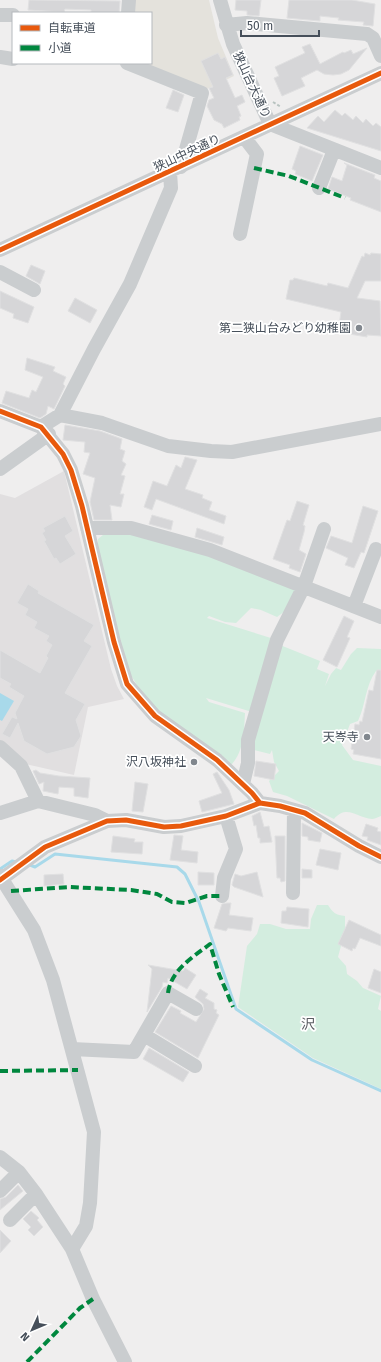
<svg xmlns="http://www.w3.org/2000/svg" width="381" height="1362" font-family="'Fira Sans','Noto Sans JP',sans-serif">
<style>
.commercial{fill:#e4e2dc}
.education{fill:#e1dfe0}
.green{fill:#d3eddf}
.water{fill:#a8d9ea}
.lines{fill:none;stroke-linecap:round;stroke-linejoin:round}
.stream{stroke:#a8d9ea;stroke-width:3}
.building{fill:#d6d6d8;stroke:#e0e0e1}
.path{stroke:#b8c3c0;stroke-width:2;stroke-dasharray:3 2;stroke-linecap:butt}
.minor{stroke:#cacdcf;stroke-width:14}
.quiet{stroke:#00873e;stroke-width:4;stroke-dasharray:8 4;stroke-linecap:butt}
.cycleway-casing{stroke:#fff;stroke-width:8}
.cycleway{stroke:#e8590c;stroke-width:5}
.poi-dot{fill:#81878e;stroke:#fff;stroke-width:1.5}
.labels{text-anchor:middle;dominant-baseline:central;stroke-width:3.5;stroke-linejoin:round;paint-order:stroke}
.street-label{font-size:12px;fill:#464f5a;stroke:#fff}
.poi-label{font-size:12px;fill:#464f5a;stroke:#fff;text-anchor:end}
.quarter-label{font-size:14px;fill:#5a5d62;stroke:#fff}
</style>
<rect width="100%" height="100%" fill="#efeeee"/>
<path class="commercial" d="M134 0H209L218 38 234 76 207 89 137 63H151V13H133Z"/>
<path class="education" d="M64 471 111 669 117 686 124 699 88 707 74 775 21 763 0 742V494L15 498Z"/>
<path class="green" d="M122 532 202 552 296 590 285 611 277 617 261 610 251 608 236 623 225 622 209 616 207 618 274 639 252 712 206 698 209 702 245 713C244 731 244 752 231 765 189 736 151 715 127 668L98 549V539L103 535Z
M280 645 320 661 317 669 329 674 325 686 331 674 336 668 341 670 351 654 357 648 381 649V672L376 671C365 686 366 704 358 721L350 724 342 745 353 760 381 766V816C378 817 374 819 372 819 357 818 347 804 334 819L287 796 273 792 269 781 279 771 274 762 272 750 270 754 250 749Z
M317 905H328C333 913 336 915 345 916V931L338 957 346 966 347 974 357 981 363 988 381 996 378 1009 381 1011V1089L313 1058 238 1007 247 946 257 934 260 924H270L286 929H310L311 919Z"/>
<path class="water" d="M0 693 14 701 2 721 0 720Z"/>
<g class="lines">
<path class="stream" d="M30 865 35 867 55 854 177 867 185 874 199 902 236 1009 312 1060 381 1091
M0 869 12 861 16 862"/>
</g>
<path class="building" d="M29 0 120 1 119 13H91V10L65 9 64 12 28 10Z
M236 0H261L259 16 247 15V11L235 10Z
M289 0H352L375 4 373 26 363 25 364 22 338 20 339 18 320 16V21L287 18Z
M310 44 320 64 343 52 344 53 351 50 353 54 367 48 349 70 341 74 333 75 324 74 317 70 301 78 305 86 282 96 274 78 279 76 275 67 305 53 302 47Z
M218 53 221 59 225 57 233 75 226 78 235 98 242 95 245 102 237 106 241 116 239 117 240 120 224 128 222 124 214 120 207 106 209 100 214 98 209 88 213 87 201 61Z
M173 90 184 95 178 112 166 108Z
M335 110 342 116 345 113 353 120 356 116 363 123 366 119 373 126 376 123 381 127V151L307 128 318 116 324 122Z
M300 146 323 155 312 181 295 174 296 171 292 169Z
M344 163 375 175 374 178 381 181V212L350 200 351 198 328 189 332 177 342 181 347 165Z
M365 253 370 255 371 253 381 254V281H365L357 298 380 301 381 336 367 335V337L338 332 341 312 286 299 290 280H293L294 278 327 286 328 283 348 288 362 256 364 257Z
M31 265 45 271 40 284 26 276Z
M0 291 34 307 28 323 13 318 14 314 0 308Z
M75 298 97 310 90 323 68 311Z
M27 358 55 367 53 371 66 377 63 384 65 386 54 409 48 406 46 414 40 418 2 403 6 391 29 398 32 390 36 392 43 377 25 370Z
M65 425 100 431 122 439 120 449 125 451 122 461 126 464 121 475 125 476 120 494H124L121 507 110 505 112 520H94L90 502 95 478 83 474 90 453 84 452 85 442 63 440Z
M185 457 197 460 185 489 203 495 202 498 212 502 209 510 226 516 224 524 156 499 152 510 144 507 153 481 167 486 176 465 181 468Z
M297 501 309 505 303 525 305 526 304 532 299 550 306 554 300 572 289 568 290 565 273 559 287 520 290 521Z
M363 506 378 511 364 553 361 552 354 568 345 565 348 558 326 548 331 536 352 543Z
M152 515 173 521 171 530 149 524Z
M65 516 73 531 65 536 76 554 60 564 56 558 54 559 44 541 46 540 42 533 45 531 43 528Z
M197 528 224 537 222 545 195 537Z
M28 584 39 591 38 593 94 625 84 641 92 646 65 693 85 704 76 720 81 736 74 747 47 754 24 741 18 723 10 738 2 734 12 717 17 719 15 713 24 696 9 687 11 684 0 678V650L40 673 48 658 46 656 52 645 46 641 49 636 34 628 37 622 25 615 28 609 17 603Z
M344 616 354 621 347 637 350 638 337 667 323 660Z
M377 670H381V759L353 754 354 750 351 749 355 724 359 725 360 721 362 722 369 690 373 691Z
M256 761 276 764 274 780 254 776Z
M36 770 40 773 59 776 90 778 88 798 74 796V788L59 787 58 794 43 791 44 782 39 784 33 771Z
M217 772 229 790 234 804 202 812 199 801 222 793 213 774Z
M135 782 148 784 143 812 132 811Z
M260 812 264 827 269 826 272 842 260 843V838H258L256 825 254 826 252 816Z
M302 823 322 833 320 842 308 840V837L302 836Z
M366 824 378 828 377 831 381 832V845L367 840 368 837 362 836Z
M174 835 183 836 181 850 198 852 197 863 170 860Z
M113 836 135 839 134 842H143L142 854 111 852Z
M275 836H285V881L281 882 280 878H277Z
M320 849 341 853 338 870 316 865Z
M302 869 312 870V878H302Z
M198 872 214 873V885H198Z
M257 872 263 897 234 887 232 885 235 874 241 876Z
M63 874 64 884 44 886V875Z
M227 903H231L229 915 253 918 251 931 228 928 226 931 214 928 222 904Z
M287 907 309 909 308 927 281 923 282 911H286Z
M349 920 381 935V946L360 938 355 949 353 948 352 951 338 944Z
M148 965 183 971 185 968 196 975 187 989 168 978 167 983 163 982 162 987 147 1012 152 969Z
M374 969 381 972V993L368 988Z
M200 989 208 994 205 998 214 1003V1009L217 1010 216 1013 219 1015 198 1058 155 1032 171 1006 181 1011 180 1013 196 1022 204 1009 203 1004 195 997Z
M149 1048 189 1072 183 1082 143 1059Z
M18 1185 23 1191 0 1210V1199L6 1197Z
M31 1211 39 1218 37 1220 43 1227 34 1236 28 1230 31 1227 23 1219Z
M0 1230 11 1241 0 1253Z"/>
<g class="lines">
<path class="path" d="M273 102 281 107"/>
<path class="minor" d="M220 0 233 44 270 124
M128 13 129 0
M0 15H13
M226 25 247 23 367 34 373 38 381 56
M0 57 13 59
M127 63 202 93 181 167
M270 124 381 168
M319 188 334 150
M240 234 257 154 244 137
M0 250 381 73
M0 272 34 290
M0 411 41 427 63 454 71 470 82 506 114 642 127 684 155 716 217 760 252 793 260 803
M60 415 94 349 130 284 171 188 170 172
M41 427 60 415 102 423 168 446 211 451 232 452 381 424
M0 469 49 434
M87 528H131L210 550 381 617
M354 606 376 549
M0 747 21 766 38 801
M243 784 248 763V740L277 640 304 586 324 529
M0 813 38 801 95 815 107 821
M0 876 34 930 53 980 94 1132 90 1203 86 1226 72 1249
M0 880 45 847 107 821 126 820 164 827 181 826 226 816 260 803 280 806 305 813 359 846 381 857
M293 893 294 810
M222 896 224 878 236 849 226 816
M144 1035 195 1066
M72 1049 134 1052 168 993 196 1009
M0 1157 19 1172 36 1194 72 1249 93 1299 125 1362
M0 1191 19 1172
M10 1220 36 1194"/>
<path class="quiet" d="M254 168 289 176 345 198
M11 891 69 887 131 890 157 894 172 902 186 903 207 896H222
M168 993C171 970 193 957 210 944L219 974 233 1007
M0 1071 78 1070
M27 1362 80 1308 93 1299"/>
<defs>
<path id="cycleway" d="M0 250 381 73
M0 411 41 427 63 454 71 470 82 506 114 642 127 684 155 716 217 760 252 793 260 803
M0 880 45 847 107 821 126 820 164 827 181 826 226 816 260 803 280 806 305 813 359 846 381 857"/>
</defs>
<use href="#cycleway" class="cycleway-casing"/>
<use href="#cycleway" class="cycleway"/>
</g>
<g class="poi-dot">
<circle cx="359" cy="328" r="4"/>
<circle cx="367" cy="737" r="4"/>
<circle cx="194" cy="762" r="4"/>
</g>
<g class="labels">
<g class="street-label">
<text transform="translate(252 85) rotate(65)">狭山台大通り</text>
<text transform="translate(187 153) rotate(-25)">狭山中央通り</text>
</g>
<g class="poi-label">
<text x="351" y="328">第二狭山台みどり幼稚園</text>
<text x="359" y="737">天岑寺</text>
<text x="186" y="762">沢八坂神社</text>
</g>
<g class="quarter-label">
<text x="308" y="1024">沢</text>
</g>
</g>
<rect x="12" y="12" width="140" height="52" fill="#ffffff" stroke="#b5b9bd"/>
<rect x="20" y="25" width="20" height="6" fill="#e8590c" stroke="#b5b9bd"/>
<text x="48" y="32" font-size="12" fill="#464f5a">自転車道</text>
<rect x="20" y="45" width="20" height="6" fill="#00873e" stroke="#b5b9bd"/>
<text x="48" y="52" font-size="12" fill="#464f5a">小道</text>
<g transform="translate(32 1330) rotate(226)" stroke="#ffffff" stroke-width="3" paint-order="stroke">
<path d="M0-3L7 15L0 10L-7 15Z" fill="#464f5a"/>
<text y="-6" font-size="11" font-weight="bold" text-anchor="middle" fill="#464f5a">N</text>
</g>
<path d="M241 30v6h78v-6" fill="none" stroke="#464f5a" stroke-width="2"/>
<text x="247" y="30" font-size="12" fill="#464f5a" stroke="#ffffff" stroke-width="3" paint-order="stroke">50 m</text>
</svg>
